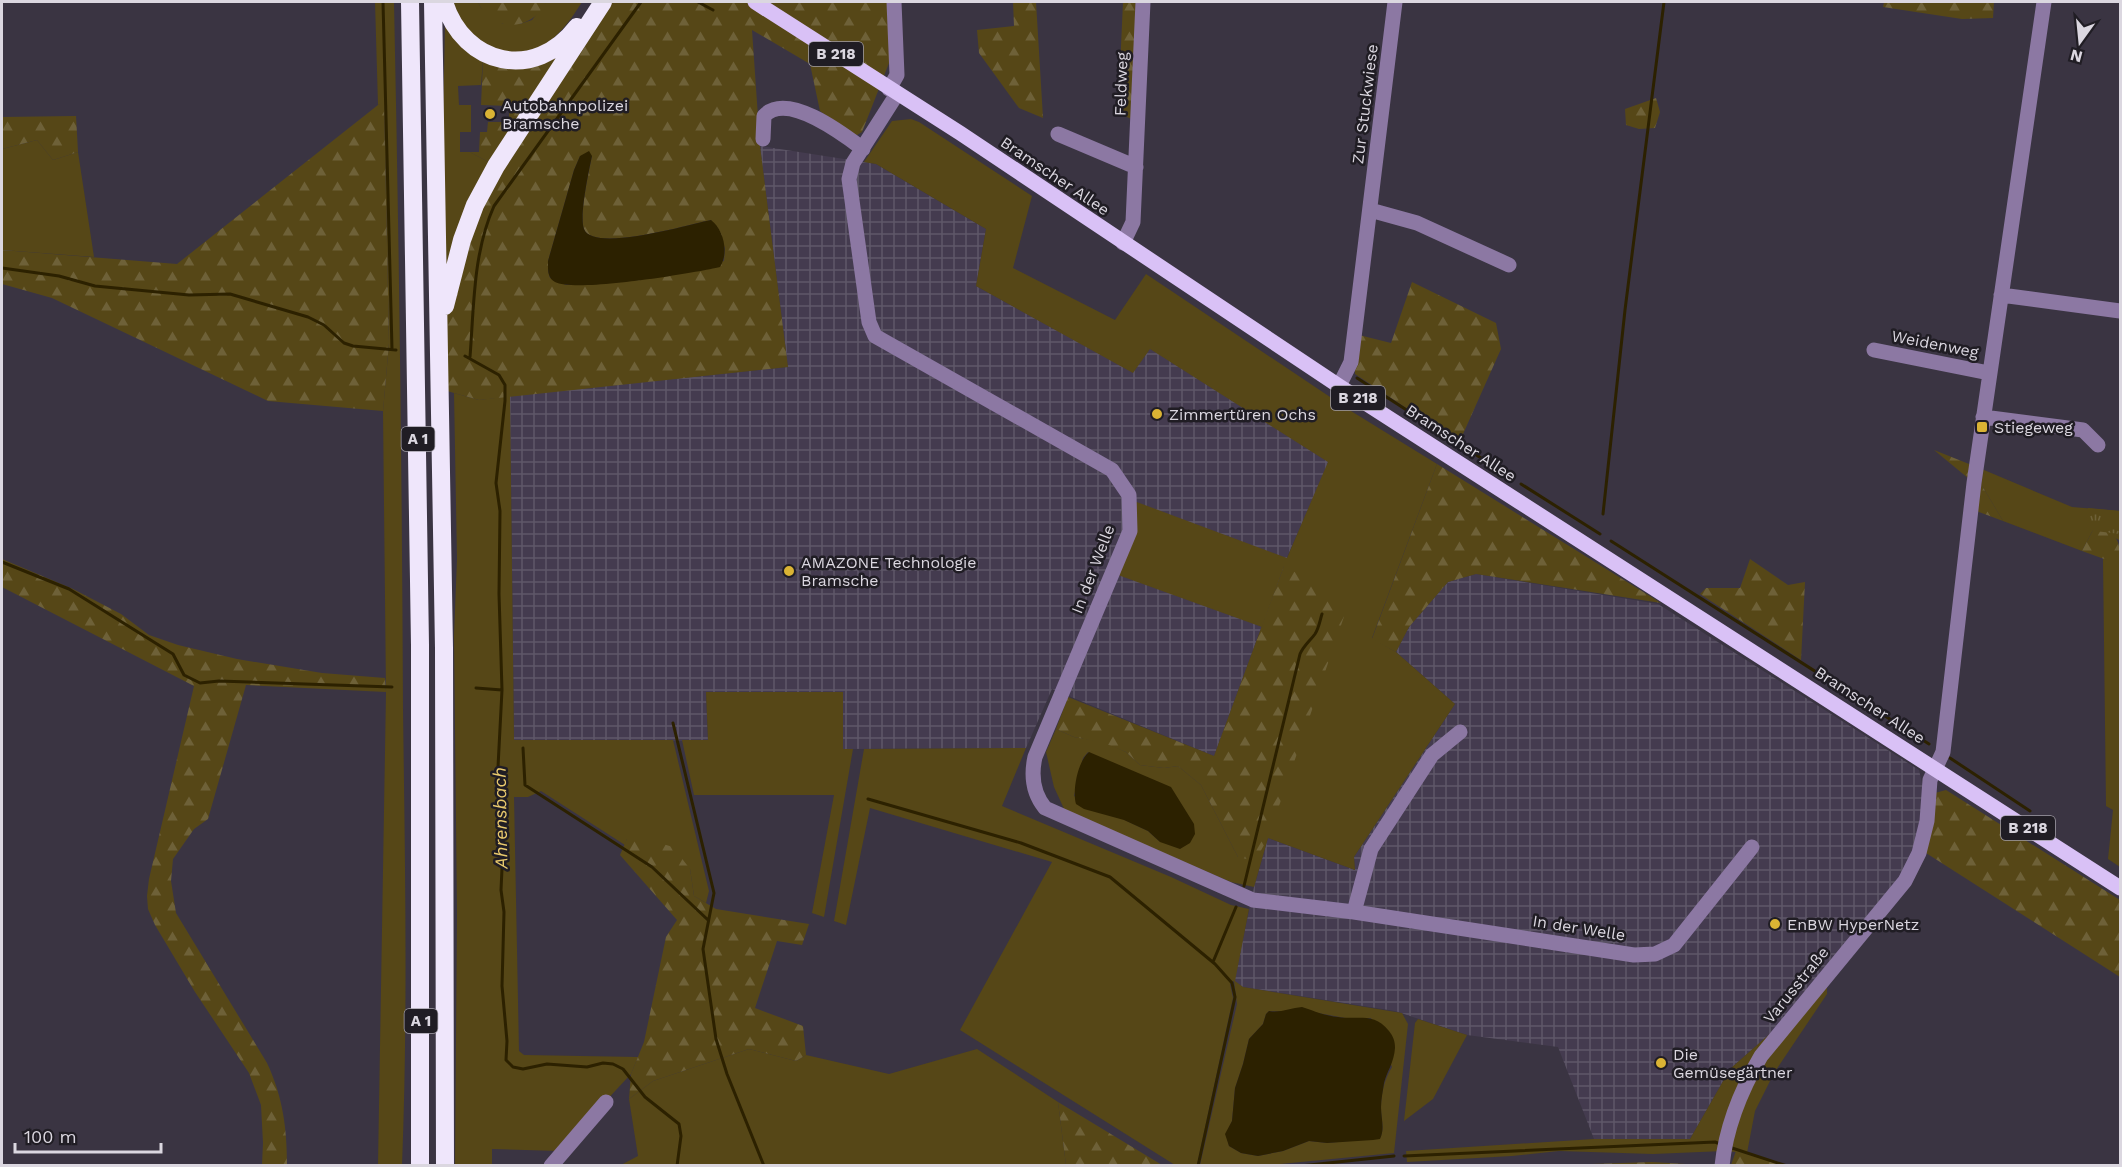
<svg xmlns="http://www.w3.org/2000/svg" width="2122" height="1167" font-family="'Work Sans',sans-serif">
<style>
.industrial{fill:url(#industrial-grid)}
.grass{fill:#564717;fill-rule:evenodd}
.forest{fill:url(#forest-firs);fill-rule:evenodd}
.park{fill:url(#park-tufts)}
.water{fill:#2c2100}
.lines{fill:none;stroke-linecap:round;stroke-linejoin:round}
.stream{stroke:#2c2100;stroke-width:3}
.minor{stroke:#8c78a3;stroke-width:15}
.major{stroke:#d9c1f6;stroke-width:15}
.highway{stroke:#efe6fb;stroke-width:18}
.poi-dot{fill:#dab334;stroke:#201d24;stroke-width:2}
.labels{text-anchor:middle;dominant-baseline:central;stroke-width:5;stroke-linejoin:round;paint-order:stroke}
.shield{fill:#201d24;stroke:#a39fa8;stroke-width:1.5}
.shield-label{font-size:15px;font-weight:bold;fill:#dbd7e0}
.street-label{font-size:16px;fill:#dbd7e0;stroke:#201d24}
.poi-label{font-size:16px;fill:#dbd7e0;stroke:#201d24;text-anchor:start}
.water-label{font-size:18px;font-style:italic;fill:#eaca6d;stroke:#201d24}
</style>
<defs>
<pattern id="industrial-grid" width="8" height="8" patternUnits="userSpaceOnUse" patternTransform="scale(1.5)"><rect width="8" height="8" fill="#443b4f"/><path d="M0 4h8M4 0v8" fill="none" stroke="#5e5768"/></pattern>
<pattern id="forest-firs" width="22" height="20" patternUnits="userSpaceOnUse" patternTransform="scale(1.5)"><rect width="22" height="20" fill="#564717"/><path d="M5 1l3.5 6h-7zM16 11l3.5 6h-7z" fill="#6e6138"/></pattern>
<pattern id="park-tufts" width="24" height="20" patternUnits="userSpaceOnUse" patternTransform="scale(1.5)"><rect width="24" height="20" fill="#564717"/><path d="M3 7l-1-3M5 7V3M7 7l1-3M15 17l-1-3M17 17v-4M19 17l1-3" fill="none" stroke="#6e6138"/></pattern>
</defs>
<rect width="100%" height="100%" fill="#3a3442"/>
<path class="industrial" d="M760 146 876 164 986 229 976 286 1133 372 1150 348 1329 462 1288 555 1214 756 1052 689 1026 748 843 749V692L706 693 708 741 514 740 510 396 788 367Z
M1476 574 1658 604 1919 770 1923 788 1920 821 1912 855 1900 878 1788 1018 1730 1069 1690 1139H1594L1558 1047 1467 1035 1395 1011 1243 987 1234 981 1254 887 1268 838 1355 870 1354 857 1455 704 1396 652 1409 627 1448 582Z"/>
<path class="grass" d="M375 2H394C399 237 402 473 403 709 405 861 408 1014 402 1166L378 1165 386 692 383 411 389 343 384 103 378 105Z
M449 2H478L481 8 503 24H520L532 20 546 2H582C560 38 532 67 488 46 481 43 471 40 467 35 459 26 454 12 449 2Z
M445 24 483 60 481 85 458 86 459 105H471V132H460V152H470L496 166 439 329Z
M911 119 919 122 1032 196 1013 268 1115 320 1146 274 1351 411 1437 464 1372 638 1396 652 1455 704 1354 857 1355 870 1268 838 1254 887 1231 882 1065 811 1054 787 1046 752 1056 729 1074 737 1104 742 1126 752 1140 765 1164 768 1178 766 1201 785 1238 857 1284 566 1262 627 1118 575 1134 501 1287 558 1328 462 1150 349 1133 373 976 286 986 229 876 164 864 162 892 121ZM1088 752 1160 842 1148 831 1074 796 1083 758Z
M37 140 53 160 78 152 94 257 2 250V149Z
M454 393 479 400 510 396 514 740H673L709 891 706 903 694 896 690 869 627 839 625 845 541 791 528 797H514L519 1051 524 1055 638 1057 631 1074 559 1151 492 1149V1166L455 1165 457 913 454 636 457 559Z
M1984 470 2072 507 2120 511V546L2119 540 2094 528 2082 551 2003 521 1981 484Z
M2103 559 2120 560V867L2108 859 2113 810 2106 806Z
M706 692H843V749H853L824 917 812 913 834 795H694L682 740H708Z
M1026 748 1002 806 1171 877 1231 905 1249 909 1235 981 1243 987 1402 1013 1408 1024 1394 1153 1269 1165H1200L1237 1004 1234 981 1230 984 1233 998 1197 1165H1175L960 1030 1052 862 870 808 846 925 834 921 864 749ZM1269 1011 1318 1013 1351 1019 1371 1018 1392 1067C1384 1080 1381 1094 1381 1109 1381 1119 1385 1129 1380 1138L1327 1143 1309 1141 1283 1151 1258 1156 1241 1153 1229 1146 1226 1134 1232 1121 1235 1088 1243 1064 1249 1039 1263 1024 1266 1014Z
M1827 983V994L1774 1073 1755 1111 1747 1153 1724 1151 1653 1154 1559 1151 1512 1156 1407 1162 1406 1151 1594 1139H1690L1730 1069Z
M1418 1019 1467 1035 1433 1099 1404 1121 1415 1023Z
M749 1049 796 1061 806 1055 889 1074 977 1049 1058 1102 1066 1165 619 1166 638 1156 629 1099 653 1081Z"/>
<path class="forest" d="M478 2H546C532 32 491 33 478 2Z
M610 2H890L889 63 862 132 857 135 850 133 820 111 810 64 752 30 760 146 788 367 479 400 440 389 439 329 496 166 470 152H479L480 132H487L488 122H509V106L481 105 483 60 526 66ZM580 156H592C589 171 579 216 584 229 593 253 690 224 711 220L725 248 724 261 620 282 566 285 550 278 548 271V261L574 170Z
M1013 2H1036L1043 118 1019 108 979 53 977 30 1014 26Z
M1123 2H1143L1138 122 1118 113Z
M1884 2H1994L1993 18 1962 19 1883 7Z
M1656 98 1660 112 1655 128 1639 129 1626 125 1625 109Z
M384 102 389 343 383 411 268 401 52 298 2 284V250L177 264 378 105Z
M76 116 78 152 53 160 37 140 2 149V117Z
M1412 282 1496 323 1501 349 1459 443 1355 374V334L1391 343Z
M1934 450 1984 470 1981 484 2003 521 1971 509 1974 483Z
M1437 464 1661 603 1476 574 1448 582 1409 627 1396 652 1372 639Z
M2094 528C2116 534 2120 537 2120 560H2107L2082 551Z
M2 559 73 589 121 614 149 635 178 645 237 659 322 673 385 678 386 692 246 685 208 819 194 829 173 859 171 881 176 913 267 1063C283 1097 287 1129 287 1165H262L263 1143 261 1105 249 1073 195 992 155 925 148 909 147 896 149 879 194 686 2 587Z
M1750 559 1788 585 1805 582 1801 660 1700 594 1706 588H1740Z
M1284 566 1349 602 1268 838 1255 861 1238 857 1201 785 1178 766 1164 768 1140 765 1126 752 1104 743 1074 737 1056 729 1068 697 1214 756Z
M1946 790 2120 900V977L1926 853 1935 793Z
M639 837 673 847 690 869 694 896 716 909 809 924 802 945 777 941 755 1008 803 1026 806 1055 796 1061 749 1049 653 1081 629 1099 631 1074 644 1042 666 937 677 920 620 855 627 839Z
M1058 1102 1162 1165H1066Z
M1736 1151 1787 1165H1731Z
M1652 1162 1703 1165H1561Z"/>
<path class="park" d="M2088 508 2120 511V534L2087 530Z"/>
<path class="water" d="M589 151 592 156C589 170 579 216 584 229 593 253 691 224 711 220 724 230 729 253 720 267 694 273 576 293 555 282 547 278 548 269 548 261L574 170 580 156Z
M1089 752 1171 787 1194 824 1195 834 1190 843 1180 849 1160 842 1148 831 1124 820 1084 809 1076 804C1072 790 1078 761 1089 752Z
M1302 1007C1314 1011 1326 1016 1338 1017 1359 1020 1374 1012 1389 1031 1393 1036 1395 1041 1395 1048 1394 1063 1387 1071 1384 1083 1383 1091 1381 1099 1381 1107 1381 1118 1385 1129 1380 1139L1373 1140 1327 1143 1309 1141 1283 1151 1258 1156 1241 1153 1229 1146 1225 1134 1232 1121 1235 1088 1243 1064 1249 1039 1263 1024 1266 1014 1269 1011C1280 1013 1291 1008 1302 1007Z"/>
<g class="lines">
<path class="stream" d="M383 2 392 349
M698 2 713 10
M2 268 59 276 95 286 189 295 230 294 308 317 324 325 344 343 353 346 396 350
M465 356 499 375 505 385V401L496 483 500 511 499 594 502 690 498 767 504 826 501 890 504 912 502 986 507 1041 506 1060 513 1067 523 1069 547 1064 587 1067 603 1063 613 1064 623 1069 645 1097 679 1124 681 1136 677 1166
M470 357C474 306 473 253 494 206L641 2
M1357 378 1498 469
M1521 484 1600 534
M1603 514 1625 310 1664 2
M1611 541 1929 744
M2 562 69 589 173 654 184 675 200 683 219 681 392 687
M476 688 502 690
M673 723 714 893 703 949 716 1039 727 1074 764 1166
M523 748 525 785 652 867 708 920
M1950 758 2030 811
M868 799 1021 843 1110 877 1215 964 1232 983 1235 997 1198 1166
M1244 886 1300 654C1304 645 1310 641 1315 634 1319 628 1320 620 1322 614
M1213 962 1236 907
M1729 1147 1787 1166
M1404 1156 1715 1142 1720 1144
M1300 1166 1394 1156"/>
<path class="minor" d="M889 89 897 75 894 2
M897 94 853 163 849 179 869 322 875 336 1112 470 1129 495 1130 531 1035 757C1031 775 1032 792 1045 808L1253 900 1354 912 1634 955 1655 954 1674 945 1752 847
M1058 134 1136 167
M763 139 764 116C787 91 843 134 863 149
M1370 210 1417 223 1509 265
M1123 243 1133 222 1143 2
M2001 295 2120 311
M1874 350 1989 373
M1339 386 1351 362 1395 2
M1983 417 2083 430 2098 445
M1354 912 1371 849 1432 755 1460 732
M551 1166 606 1102
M1722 1166C1726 1127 1741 1090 1761 1056L1905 881 1919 853 1927 821 1930 780 1943 752 1974 483 2044 2"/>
<path class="major" d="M755 2 960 133 1339 386 2120 888"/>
<path class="highway" d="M410 2 420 645V1166
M433 2 444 648 445 1166
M444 2C464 66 535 82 577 27
M445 306 462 240 475 205 496 166 603 2"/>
</g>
<g class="poi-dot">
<circle cx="490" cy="114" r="6"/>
<circle cx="1157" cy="414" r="6"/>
<rect x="1976" y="421" width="12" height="12" rx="3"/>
<circle cx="789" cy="571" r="6"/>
<circle cx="1775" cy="924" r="6"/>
<circle cx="1661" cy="1063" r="6"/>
</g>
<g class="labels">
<g class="shield">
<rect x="809" y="42" width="54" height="24" rx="4.5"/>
<rect x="1331" y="386" width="54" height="24" rx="4.5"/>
<rect x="401.5" y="427" width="33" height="24" rx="4.5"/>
<rect x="2001" y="816" width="54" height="24" rx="4.5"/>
<rect x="404.5" y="1009" width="33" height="24" rx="4.5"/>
</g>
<g class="shield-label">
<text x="836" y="54">B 218</text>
<text x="1358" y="398">B 218</text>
<text x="418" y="439">A 1</text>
<text x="2028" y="828">B 218</text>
<text x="421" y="1021">A 1</text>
</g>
<g class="street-label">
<text transform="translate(1121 84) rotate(-88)">Feldweg</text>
<text transform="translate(1365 104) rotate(-83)">Zur Stuckwiese</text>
<text transform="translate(1055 176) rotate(34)">Bramscher Allee</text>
<text transform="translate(1935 344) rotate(11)">Weidenweg</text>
<text transform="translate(1461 443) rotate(33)">Bramscher Allee</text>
<text transform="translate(1093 569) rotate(-69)">In der Welle</text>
<text transform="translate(1870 705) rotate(33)">Bramscher Allee</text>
<text transform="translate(1579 928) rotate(9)">In der Welle</text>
<text transform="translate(1796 985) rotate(-51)">Varusstraße</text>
</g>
<g class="poi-label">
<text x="502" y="105">Autobahnpolizei<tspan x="502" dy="18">Bramsche</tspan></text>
<text x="1169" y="414">Zimmertüren Ochs</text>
<text x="1994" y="427">Stiegeweg</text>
<text x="801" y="562">AMAZONE Technologie<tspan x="801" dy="18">Bramsche</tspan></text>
<text x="1787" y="924">EnBW HyperNetz</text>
<text x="1673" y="1054">Die<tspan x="1673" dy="18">Gemüsegärtner</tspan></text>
</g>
<g class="water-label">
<text transform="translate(500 818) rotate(-91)">Ahrensbach</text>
</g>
</g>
<rect width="2122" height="1167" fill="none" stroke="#dbd7e0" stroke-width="6"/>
<g transform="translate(2080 42) rotate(195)" stroke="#201d24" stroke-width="4.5" paint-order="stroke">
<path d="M0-4.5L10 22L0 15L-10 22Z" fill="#dbd7e0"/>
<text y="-9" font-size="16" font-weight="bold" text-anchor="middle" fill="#dbd7e0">N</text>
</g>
<path d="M15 1143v9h146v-9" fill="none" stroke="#dbd7e0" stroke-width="3"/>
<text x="24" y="1143" font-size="18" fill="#dbd7e0" stroke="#201d24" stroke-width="4.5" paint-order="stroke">100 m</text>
</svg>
